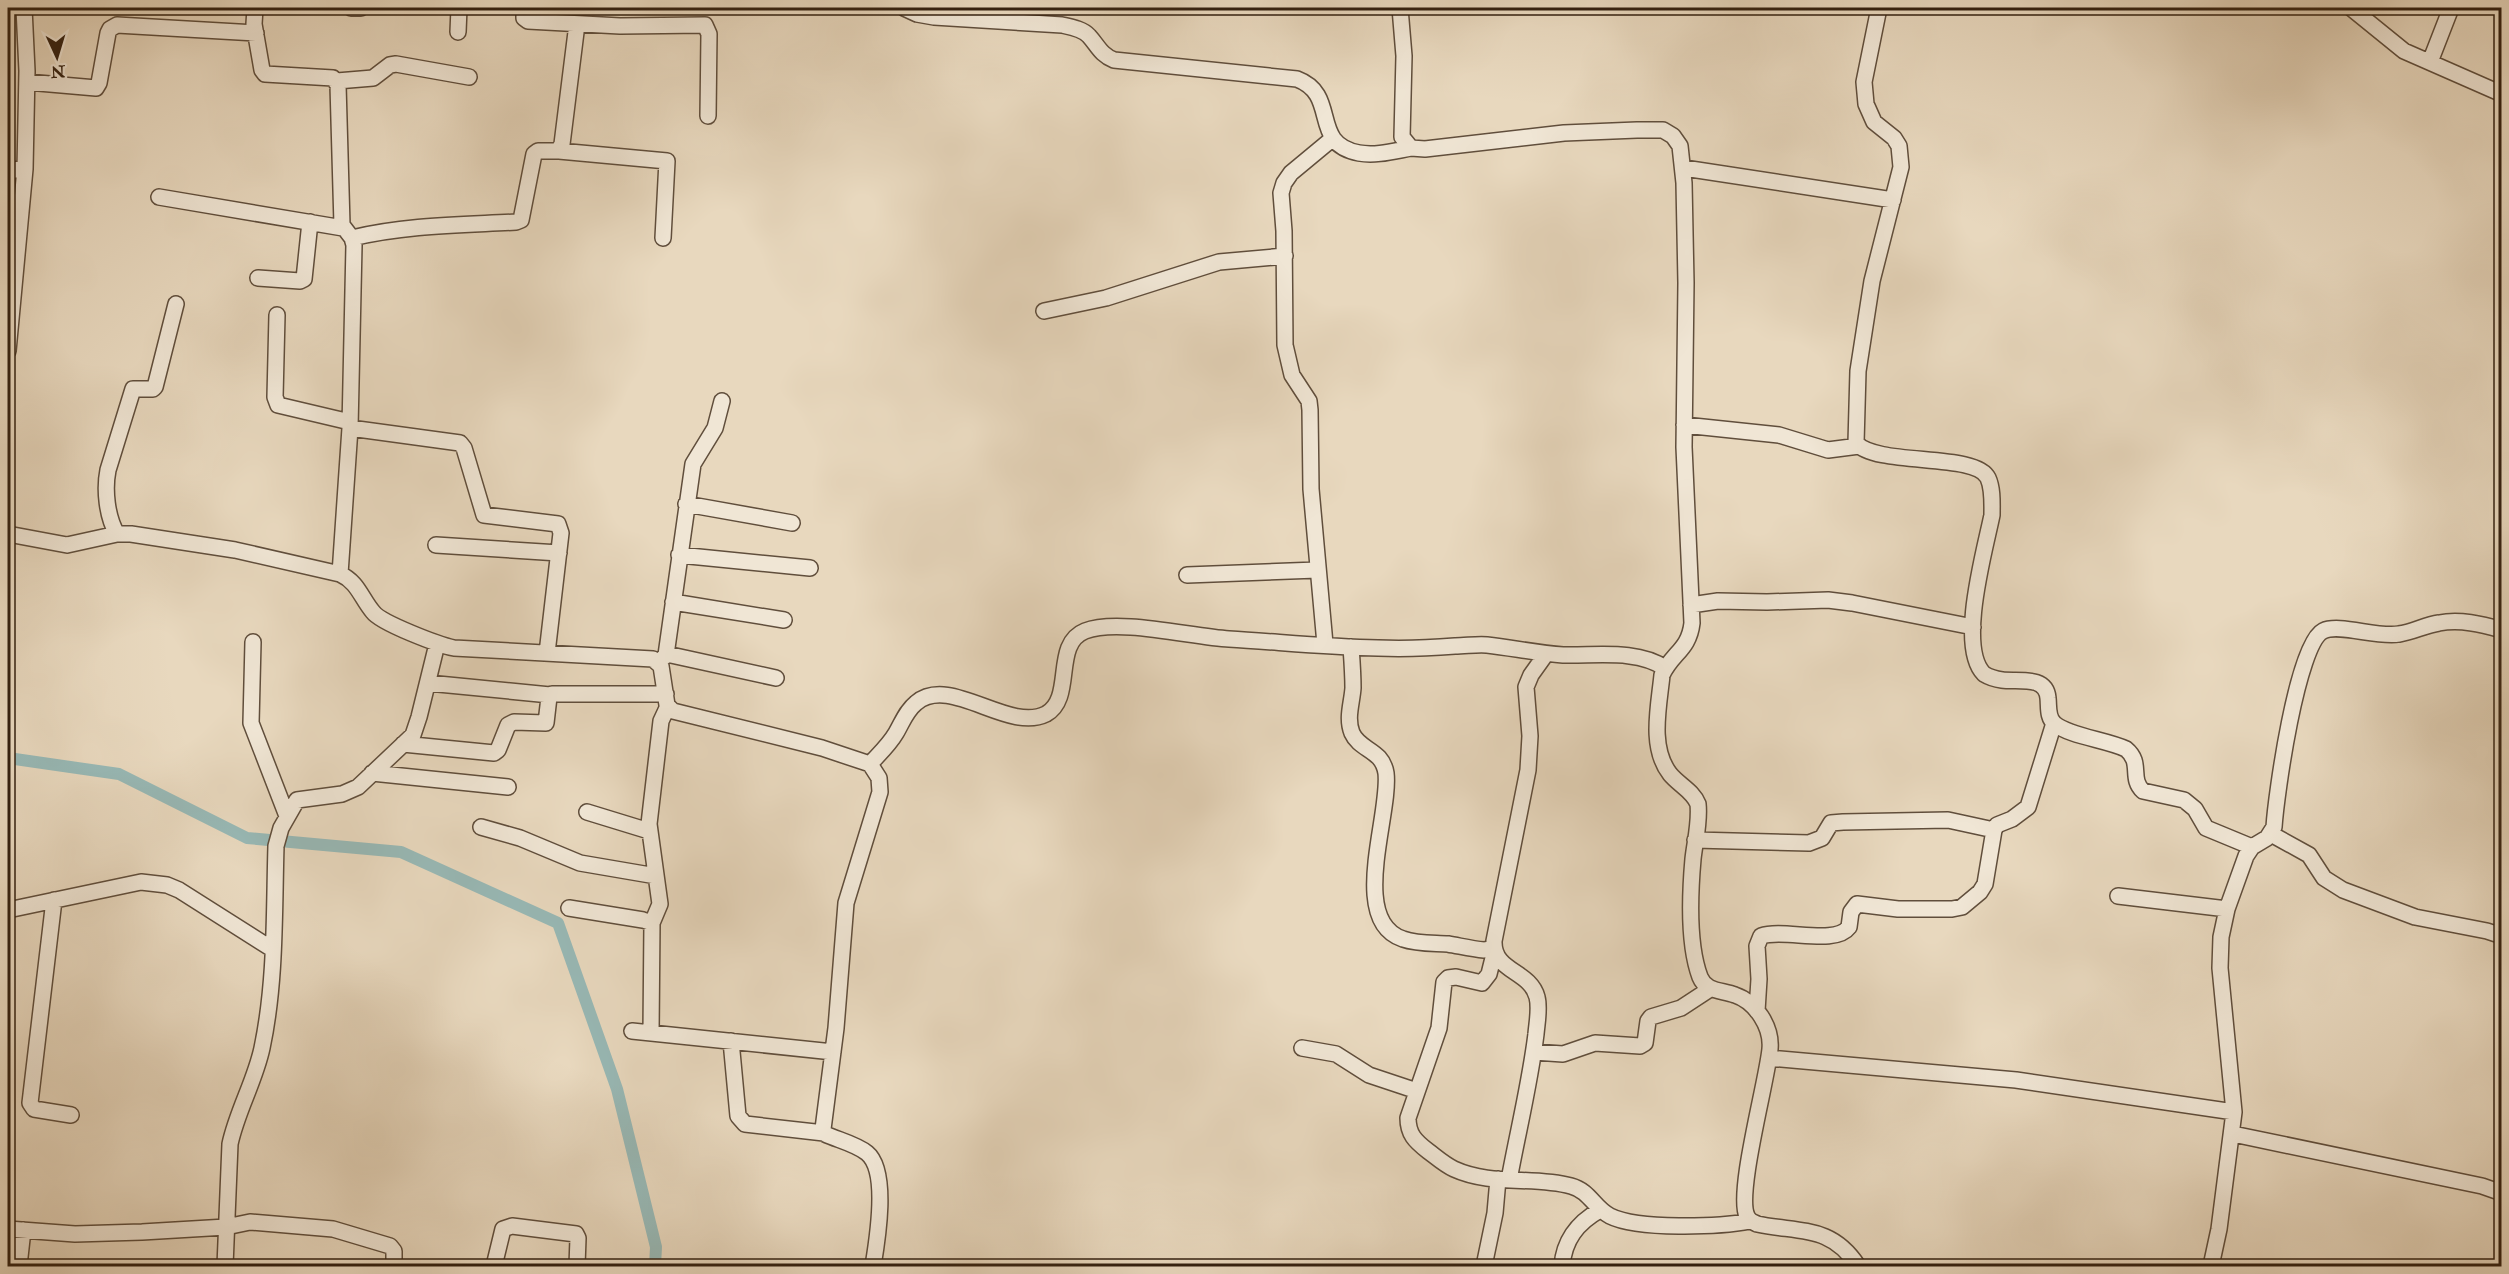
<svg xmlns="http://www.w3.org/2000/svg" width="2509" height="1274" font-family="'IM FELL Double Pica',serif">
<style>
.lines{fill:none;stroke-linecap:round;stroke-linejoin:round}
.canal{stroke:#98b9b6;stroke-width:12}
.minor-casing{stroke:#604e3c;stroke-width:18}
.minor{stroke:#f0e6d5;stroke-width:15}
</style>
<rect width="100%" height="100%" fill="#e8d8be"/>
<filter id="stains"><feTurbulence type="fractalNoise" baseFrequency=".00333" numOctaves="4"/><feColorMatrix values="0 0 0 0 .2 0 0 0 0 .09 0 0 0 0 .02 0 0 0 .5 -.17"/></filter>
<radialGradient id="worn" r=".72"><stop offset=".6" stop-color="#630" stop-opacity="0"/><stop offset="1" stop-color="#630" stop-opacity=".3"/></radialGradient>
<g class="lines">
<path class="canal" d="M8 758 119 774 247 838 401 852 558 923 617 1089 656 1247 655 1266"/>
<defs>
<path id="minor" d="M255 8 254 24 262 70 265 74 333 78 338 85 342 225 352 238 354 245 350 428 340 574
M351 8H361
M524 8V18L528 21 620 26 705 25 709 34 708 116
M904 8 917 14 934 17 1062 25C1071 27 1083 29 1089 36 1098 46 1101 55 1114 60L1297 79C1340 95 1309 144 1359 153 1376 156 1394 151 1411 148
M1400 8 1404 56 1402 137 1411 148 1425 149 1564 133 1637 130H1663L1673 136 1680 146 1684 183 1686 283 1684 447 1692 623C1689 650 1672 653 1662 675 1659 706 1649 747 1670 774 1679 785 1693 791 1698 804 1700 822 1695 841 1693 859 1690 893 1688 945 1700 977 1706 992 1722 990 1735 995 1756 1002 1772 1027 1770 1049 1767 1081 1736 1193 1747 1216 1749 1221 1753 1222 1757 1224 1801 1233 1831 1225 1858 1266
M1879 8 1864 82 1866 104 1874 122 1894 138 1899 146 1901 167 1872 281 1858 371 1856 443C1877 467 1976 452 1988 478 1993 489 1992 504 1992 515 1985 550 1957 647 1984 674 1989 677 1995 679 2002 680 2018 682 2046 675 2048 698 2049 707 2047 718 2055 724 2069 736 2107 740 2126 749 2143 763 2129 778 2143 791L2184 800 2195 809 2206 828 2252 847
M2351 8 2404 51 2502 94
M458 32 459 8
M2430 62 2451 8
M337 81 373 78 390 65 396 64 469 77
M27 82 96 88 99 83 108 33 110 29 117 25 256 33
M559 151 667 161 663 238
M1684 168 1893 200
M8 170 25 169
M159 197 343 228
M352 238C406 225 461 225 516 222L521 220 534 154 538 151H558L562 144 577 24
M258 278 300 281 304 279 310 222
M1044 311 1106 298 1219 262 1285 256
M277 315 275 397 278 405 350 422
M8 351 25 169 27 71 24 8
M1684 425 1779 435 1828 450 1859 446
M350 428 460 443 464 448 484 515 558 524 561 533 547 653
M686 504 792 523
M8 534 67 545 117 534H131L235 550 340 574C358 582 361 598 373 612 381 623 439 645 454 648L653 659 661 666 667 705 673 711 822 748 870 764 879 778 880 792 846 903 836 1028 823 1129 825 1134C838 1140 856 1144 867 1153 889 1171 877 1242 873 1266
M117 534C107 517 104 490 108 470L133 389H153L155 387 176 304
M436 545 559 553
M679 555 810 568
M1187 575 1317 570
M673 602 784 620
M1691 605 1718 601 1767 602 1828 600 1852 603 1973 627
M253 642 251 723 287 816
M1325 644 1311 489 1310 410 1309 401 1292 375 1285 345 1284 231 1281 193 1284 183 1291 173 1332 139
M1351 647C1352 661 1353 674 1353 688 1352 703 1346 718 1352 733 1360 751 1382 749 1386 773 1391 814 1348 921 1403 939 1417 944 1433 943 1448 944 1460 946 1472 949 1484 950L1494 948
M666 655 693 464 715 428 722 401
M661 660 666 655H671L776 678
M428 683 550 695
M403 744 494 753 498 750 508 725 514 722 546 723 549 697 552 694H666
M870 764C879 754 889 745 896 733 902 723 906 711 916 703 950 674 1008 733 1046 714 1075 698 1052 644 1085 631 1118 618 1192 637 1229 639 1279 642 1328 647 1378 648 1404 649 1430 648 1455 646 1466 646 1477 644 1487 645 1513 648 1537 653 1563 655 1596 656 1637 649 1665 668
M372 773 508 787
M587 812 649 831
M481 827 520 838 580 863 656 876
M2271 834 2309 855 2324 878 2343 890 2415 917 2487 931 2502 936
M1695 840 1809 843 1822 838 1831 823 1843 822 1948 820 1994 830
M2118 896 2227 909
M54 900 30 1103 34 1109 71 1115
M569 908 643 920 652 923 651 1033
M8 910 141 882 167 885 179 890 272 949
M652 923 660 904 649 824 661 721 668 706
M1494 954 1489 974 1482 983 1456 977 1448 978 1444 982 1439 1028 1408 1118C1408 1134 1415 1141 1428 1151 1436 1157 1445 1165 1454 1169 1491 1186 1533 1176 1571 1186 1590 1191 1594 1208 1610 1216 1638 1230 1719 1227 1750 1221
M1757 1011 1759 979 1757 946 1761 936C1784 928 1835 946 1849 927L1851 912 1857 904 1898 909H1952L1962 907 1980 892 1985 884 1994 830 1997 825 2012 819 2028 807 2054 723
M632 1031 833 1052
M731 1041 738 1116 745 1124 824 1133
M1302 1048 1336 1054 1369 1075 1417 1091
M1534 1052 1563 1054 1595 1043 1640 1046 1645 1043 1648 1021 1651 1017 1681 1008 1710 989
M1769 1058 2016 1080 2234 1112
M2233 1134 2482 1186 2502 1193
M1509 1180C1518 1131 1530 1083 1536 1034 1537 1022 1540 1008 1537 997 1530 970 1493 972 1494 941L1528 770 1530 736 1526 687 1531 675 1546 654
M8 1229 75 1234 142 1232 226 1227 250 1222 333 1229 390 1246 394 1251V1266
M19 1266 23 1230
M225 1266 230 1144C237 1111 255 1081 262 1048 276 982 274 912 276 846L281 828 297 800 342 794 358 787 413 735 419 717 437 644
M494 1266 503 1229 512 1226 576 1234 578 1238 577 1266
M1484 1266 1495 1213 1498 1179
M1562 1266C1564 1240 1577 1223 1600 1210
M2211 1266 2219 1229 2234 1112 2220 968 2221 937 2227 909 2246 856 2252 847 2267 838 2274 827C2276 796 2297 644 2323 631 2339 623 2377 638 2399 634 2413 632 2425 625 2439 623 2460 619 2481 624 2502 630"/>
</defs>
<use href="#minor" class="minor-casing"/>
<use href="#minor" class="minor"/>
</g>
<rect width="2509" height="1274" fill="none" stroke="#e8d8be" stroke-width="30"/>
<rect x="9" y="9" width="2491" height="1256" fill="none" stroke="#332010" stroke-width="3"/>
<rect x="15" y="15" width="2479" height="1244" fill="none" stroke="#332010" stroke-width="1.5"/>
<g transform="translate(57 57) rotate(176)" stroke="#f0e6d5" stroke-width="4.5" paint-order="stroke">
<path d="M0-4.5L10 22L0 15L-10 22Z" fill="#332010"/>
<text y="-9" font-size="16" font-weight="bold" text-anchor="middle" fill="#332010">N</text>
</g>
<rect width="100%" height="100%" filter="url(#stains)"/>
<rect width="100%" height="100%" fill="url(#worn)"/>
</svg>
